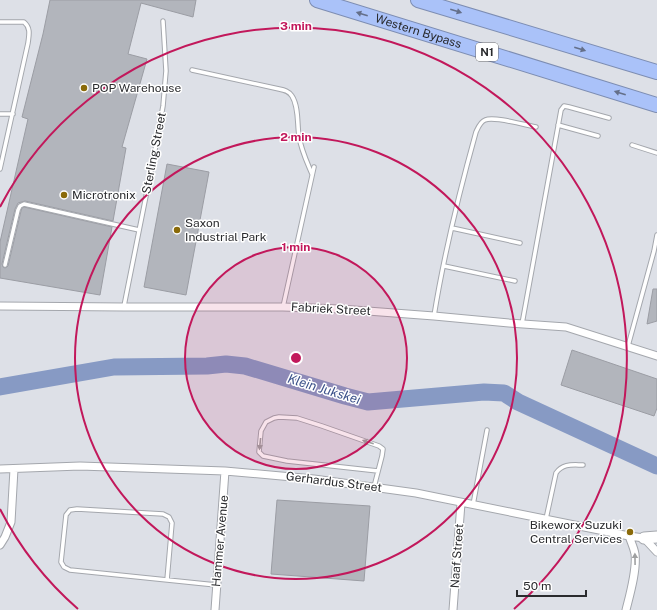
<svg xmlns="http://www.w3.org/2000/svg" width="657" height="610" font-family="'Public Sans',sans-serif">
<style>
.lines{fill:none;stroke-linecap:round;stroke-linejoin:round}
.river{stroke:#879ac4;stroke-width:17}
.building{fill:#b2b5bc;stroke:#9b9da4}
.lane-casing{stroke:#a4a7ad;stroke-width:5.5}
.street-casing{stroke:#a4a7ad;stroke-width:9}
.secondary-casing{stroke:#a4a7ad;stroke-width:13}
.highway-casing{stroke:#7d8db2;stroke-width:16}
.lane{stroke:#fff;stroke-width:3.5}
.street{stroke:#fff;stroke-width:7}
.secondary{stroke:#fff;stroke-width:11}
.highway{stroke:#aac2f9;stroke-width:14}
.oneway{fill:#646f89}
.oneway2{fill:#9fa0a1}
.ring{fill:none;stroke:#c2185b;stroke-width:2}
.poi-dot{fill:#8a6a09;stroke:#fff;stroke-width:1.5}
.labels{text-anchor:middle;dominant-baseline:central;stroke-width:3;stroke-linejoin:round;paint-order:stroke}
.shield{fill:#fff;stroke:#6a6b6d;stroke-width:1}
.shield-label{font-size:11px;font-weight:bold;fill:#2a2b2e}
.street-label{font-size:12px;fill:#2a2b2e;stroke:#fff}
.poi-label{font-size:12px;fill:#2a2b2e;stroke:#fff;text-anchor:start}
.water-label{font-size:13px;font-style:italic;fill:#3b518a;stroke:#fff}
.centre{fill:#c2185b;stroke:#fff;stroke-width:2}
.ring-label{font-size:12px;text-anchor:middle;font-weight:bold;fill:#c2185b;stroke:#fff;stroke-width:3;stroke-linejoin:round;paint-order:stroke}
</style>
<rect width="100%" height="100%" fill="#dde0e7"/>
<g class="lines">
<path class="river" d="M0 387 114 367 207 366 226 364 245 366 345 396 368 402 484 392 504 393 518 402 657 466"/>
</g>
<path class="building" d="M50 0H196L193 17 141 3 128 54 147 59 122 147 126 148 113 221 25 201 18 203 15 209 2 264 3 267 5 268 7 267 8 266 21 211 22 208 24 207 112 227 100 295 0 278V242L28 119 22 117 43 34Z
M167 164 209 172 186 295 144 287Z
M653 289H657V321L647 324Z
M572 350 657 379V408L654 416 561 385Z
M277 500 370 506 364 581 271 574Z"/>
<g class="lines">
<defs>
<path id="lane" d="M0 22H24C31 28 29 35 28 43L0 169
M192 70 279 89C284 90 289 91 292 96 299 107 297 124 299 136 301 150 307 162 312 174
M0 114H13
M558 125 598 136
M632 145 657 153
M452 228 520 243
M5 265 18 210 20 206 24 204 139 230
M444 266 515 281
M124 306 153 161 163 106 166 71 163 21
M283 307 314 167
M434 316C444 254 459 193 476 132 478 128 480 122 485 120 494 116 525 125 536 127
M522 324 561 110 564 106 569 107 609 118
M628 346 654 251 657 235
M374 487 382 456 383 449 379 446 322 426 297 418 279 417 274 418 266 422 261 431 259 452 263 456 287 461 378 471
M473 505 487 430
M546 519 556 473C563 463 573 465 583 465
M167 580 172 523 169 517 163 514 77 509 70 510 66 515 61 562 64 567 70 570 216 585"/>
<path id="street" d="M0 306 124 307H283L341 309 434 316 509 323 566 327 657 356
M0 469 80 466 225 471 314 479 416 493 629 536 644 538 657 552
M0 545 5 537 11 522 14 469
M215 610 225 471
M453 610 461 503
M626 610C630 594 637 570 635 554 634 548 631 542 629 536"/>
<path id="secondary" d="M644 538 657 537"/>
<g id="highway">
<path id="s1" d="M317 0 657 105"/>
<path d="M418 0 657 72"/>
</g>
</defs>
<use href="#lane" class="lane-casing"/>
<use href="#street" class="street-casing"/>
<use href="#secondary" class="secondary-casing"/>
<use href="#highway" class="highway-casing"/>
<use href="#lane" class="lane"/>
<use href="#street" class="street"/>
<use href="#secondary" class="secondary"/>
<use href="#highway" class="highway"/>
</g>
<defs><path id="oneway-solid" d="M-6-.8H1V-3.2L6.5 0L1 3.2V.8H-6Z"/></defs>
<g class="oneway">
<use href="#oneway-solid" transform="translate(456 11) rotate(17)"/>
<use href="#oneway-solid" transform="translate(362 14) rotate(-163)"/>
<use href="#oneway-solid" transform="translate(580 49) rotate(17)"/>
<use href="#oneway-solid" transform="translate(620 93) rotate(-163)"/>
</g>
<g class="oneway2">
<use href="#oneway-solid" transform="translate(368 442) rotate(-162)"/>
<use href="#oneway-solid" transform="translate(260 444) rotate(96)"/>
<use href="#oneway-solid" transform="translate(635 559) rotate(-91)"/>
</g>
<circle cx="296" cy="358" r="111" fill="#c2185b" fill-opacity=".12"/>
<g class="ring">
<circle cx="296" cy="358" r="111"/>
<circle cx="296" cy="358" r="221"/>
<path d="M78 609A332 332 0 0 1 0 509M0 207A332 332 0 1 1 514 609"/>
</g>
<g class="poi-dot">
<circle cx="84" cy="88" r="4"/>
<circle cx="64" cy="195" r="4"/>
<circle cx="177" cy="230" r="4"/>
<circle cx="630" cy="532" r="4"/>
</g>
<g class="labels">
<rect class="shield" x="476" y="43" width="22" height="18" rx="3"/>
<g class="shield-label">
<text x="487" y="52">N1</text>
</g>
<g class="street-label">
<text stroke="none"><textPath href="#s1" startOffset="106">Western Bypass</textPath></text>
<text transform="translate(154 153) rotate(-79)">Sterling Street</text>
<text transform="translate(331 309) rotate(3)">Fabriek Street</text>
<text transform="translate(334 482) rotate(7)">Gerhardus Street</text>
<text transform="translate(220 541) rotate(-85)">Hammer Avenue</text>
<text transform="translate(457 556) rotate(-86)">Naaf Street</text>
</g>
<g class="poi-label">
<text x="92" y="88">POP Warehouse</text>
<text x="72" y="195">Microtronix</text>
<text x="185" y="223">Saxon<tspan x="185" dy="14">Industrial Park</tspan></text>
<text x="622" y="525" text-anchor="end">Bikeworx Suzuki<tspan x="622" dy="14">Central Services</tspan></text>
</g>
<g class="water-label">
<text transform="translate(324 389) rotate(17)">Klein Jukskei</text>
</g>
</g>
<circle cx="296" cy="358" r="6" class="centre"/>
<g class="ring-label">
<text x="296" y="30">3 min</text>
<text x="296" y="141">2 min</text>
<text x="296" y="251">1 min</text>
</g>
<path d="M517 590v6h69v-6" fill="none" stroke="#2a2b2e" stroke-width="2"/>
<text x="523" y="590" font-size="12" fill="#2a2b2e" stroke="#ffffff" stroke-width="3" paint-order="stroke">50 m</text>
</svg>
